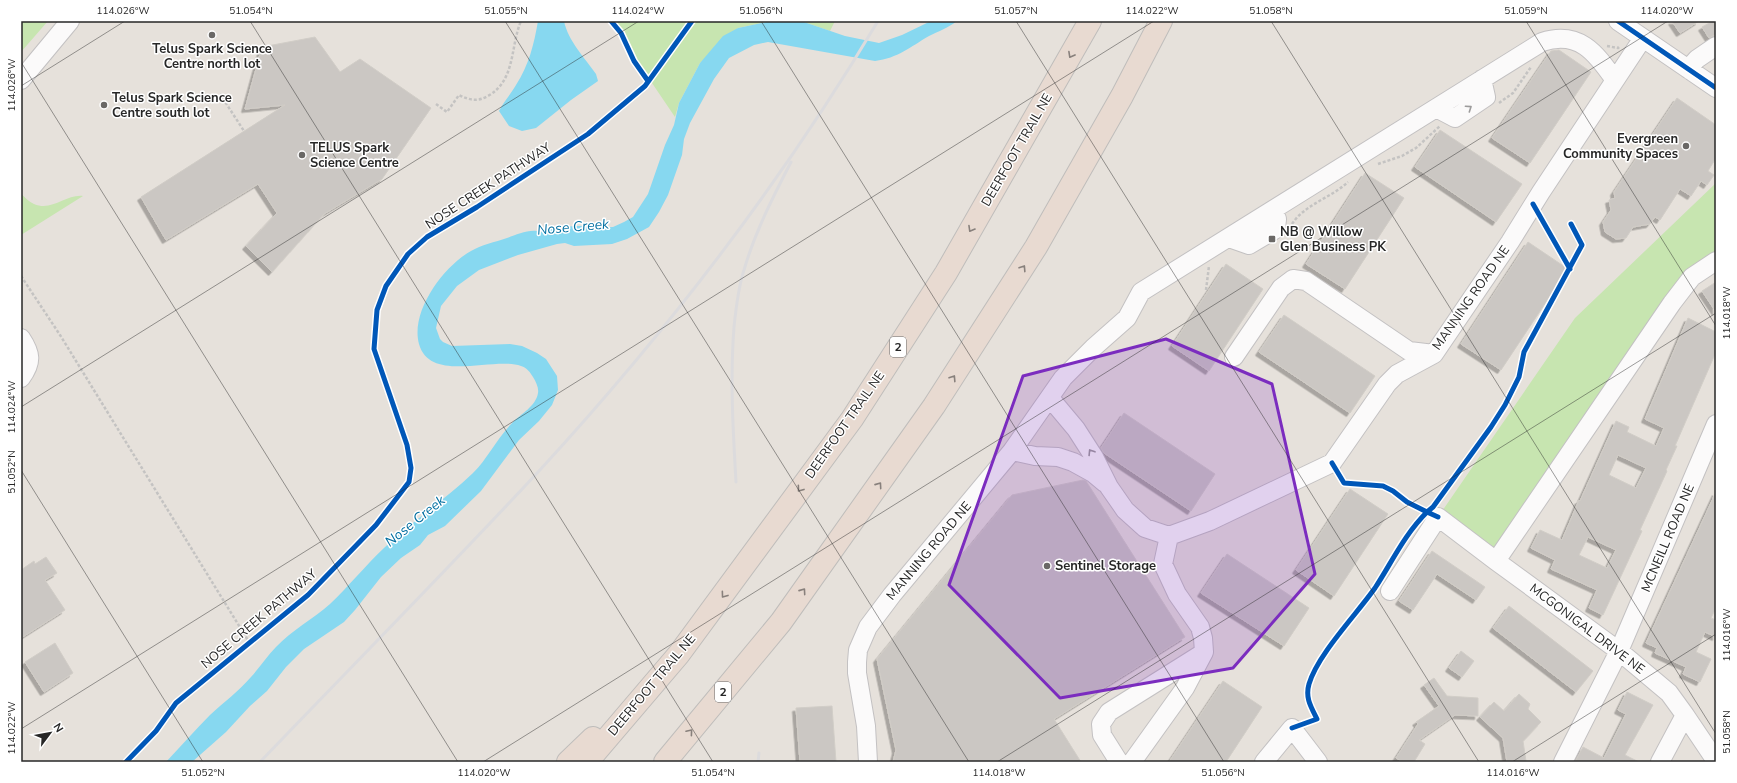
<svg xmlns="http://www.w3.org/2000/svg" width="1737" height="783" font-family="'Nunito Sans',sans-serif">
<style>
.green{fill:#c7e5b0}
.water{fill:#87d8f0}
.building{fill:#cbc7c3;stroke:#d1cdc7;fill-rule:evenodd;filter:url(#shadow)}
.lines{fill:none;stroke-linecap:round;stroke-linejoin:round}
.minor-casing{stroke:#c3c1c2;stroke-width:20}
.highway-casing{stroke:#bfbdbb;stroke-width:24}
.path{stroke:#c4c3c2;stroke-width:2.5;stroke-dasharray:3 2;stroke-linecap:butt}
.minor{stroke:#fbfafa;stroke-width:18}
.highway{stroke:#e8dad1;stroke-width:22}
.rail{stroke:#dcdbdd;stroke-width:3}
.cycleway-casing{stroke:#fff;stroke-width:8}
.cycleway{stroke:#0057b8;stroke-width:5}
.oneway{stroke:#88807c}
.oneway2{stroke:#9c9b9b}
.marked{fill:#7b2cbf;fill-opacity:0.2;stroke:#7b2cbf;stroke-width:3;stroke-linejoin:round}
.ticks{fill:none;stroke:#272727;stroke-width:1;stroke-opacity:0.45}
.poi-dot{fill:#6a6866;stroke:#fff;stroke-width:1.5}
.labels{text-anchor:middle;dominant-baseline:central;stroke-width:3;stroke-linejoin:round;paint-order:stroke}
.shield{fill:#fff;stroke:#686868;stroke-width:1}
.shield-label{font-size:12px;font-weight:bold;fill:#272727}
.poi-label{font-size:13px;font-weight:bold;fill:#272727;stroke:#fff;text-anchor:start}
.street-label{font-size:13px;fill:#272727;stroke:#fff}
.water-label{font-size:14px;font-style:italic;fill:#016ea0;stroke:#fff}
.neatline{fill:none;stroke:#272727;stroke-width:1.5}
.ticks-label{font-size:10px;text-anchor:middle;fill:#272727}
</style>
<defs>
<filter id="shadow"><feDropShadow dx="-3.5" dy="3.5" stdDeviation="0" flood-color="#0004"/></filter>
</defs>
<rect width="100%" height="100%" fill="#e6e1db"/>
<path class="green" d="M21 21H48L21 52Z
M614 21H771L738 28 700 63 679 103 675 117 635 58 625 36Z
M801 21H835L830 31Z
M1716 183V261L1700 271 1496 561 1438 517 1575 318Z
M21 194C25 197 29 202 34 204 52 212 66 194 83 196L21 235Z"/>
<path class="water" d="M538 21H564C568 41 585 58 596 74L598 81 571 100 536 128 522 131 509 126 499 111C504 101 511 94 516 85 529 65 534 44 538 21Z
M771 21H801L845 36 879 43 902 35 931 21H957C948 28 939 31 929 36 910 47 898 58 875 61L768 42 754 45 729 58 714 79 690 123 684 139 682 155 668 195 659 212 649 227 627 239 612 244 574 246 565 243 557 244 518 255 479 270 457 286 441 306 436 328 440 339 443 342 452 346 510 344 522 346 537 353 546 359 557 376 558 390 552 405 539 421 519 440 481 491 445 526 428 535 420 545 401 558 381 577 355 610 344 622 304 649 286 667 267 691 250 706 226 732 192 762H166C181 746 195 730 210 715 224 702 239 691 251 677 260 667 267 656 276 647 292 630 313 619 330 604 349 586 365 566 384 548 412 521 445 500 473 473 488 458 497 438 513 422 521 414 536 406 538 393 539 388 536 382 533 377 530 372 527 368 521 366 494 356 430 384 419 344 410 311 444 266 471 251 481 245 495 242 507 238 516 235 531 228 540 232L549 229 574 226H583L590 228 613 227 624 222 633 217 648 194 665 145 674 125 679 103 700 63 723 36 738 28Z"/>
<path class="building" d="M1672 21H1699L1680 33Z
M1713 21 1716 26V34L1709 38 1702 27Z
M315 37 340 72 360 59 431 108 382 179 324 214 272 272 246 246 277 213 258 184 166 240 141 197 285 105 245 109 262 47Z
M1559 50 1591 72 1530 163 1492 138 1551 51Z
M1677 98 1716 125V158L1708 171 1714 175 1707 185 1701 181 1691 196 1680 189 1660 220 1655 217 1650 224 1633 227 1626 238 1616 239 1605 232 1603 222 1611 210 1609 200 1615 198 1614 192Z
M1440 130 1522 184 1496 222 1415 167Z
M1365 173 1404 198 1345 289 1306 264Z
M1528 242 1568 269 1501 370 1461 344Z
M1226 264 1263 289 1209 371 1172 346Z
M1716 282V312L1702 291Z
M1284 315 1375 376 1350 413 1259 352Z
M1688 318 1716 332V352L1675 446H1677L1666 470 1667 471 1640 530 1642 531 1603 615 1589 608 1597 590 1551 569 1555 560 1531 548 1540 530 1562 540 1574 512 1579 500 1580 501 1616 421 1629 427 1627 432 1656 446 1664 428 1645 419ZM1618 455 1646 468 1636 488 1609 475ZM1588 537 1616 550 1607 568 1579 555Z
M1124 413 1215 474 1191 511 1104 453 1101 448Z
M1083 480 1086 481 1185 637 1054 719 1081 762H893L896 750 877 659 1012 495Z
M1350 489 1388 514 1334 596 1296 570Z
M1716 492V608L1711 618 1716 620V637L1705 632 1696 652 1711 659 1700 682 1683 674 1686 667 1655 653 1657 648 1646 643Z
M1432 551 1485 587 1476 600 1437 574 1413 610 1399 601Z
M1227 554 1309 608 1284 646 1201 593Z
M46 557 57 573 45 580 65 610 21 638V570L34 561 35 564Z
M1509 606 1593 671 1576 692 1493 628Z
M55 643 73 673 44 692 25 662Z
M1461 651 1474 661 1462 677 1449 668Z
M1434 678 1447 696 1478 698V716L1455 715 1419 740 1425 744 1414 762H1403L1396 758 1418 724 1416 722 1439 706 1424 685Z
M1223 681 1262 707 1226 762H1169Z
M1627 692 1653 705 1625 755 1639 762H1575L1583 747 1604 758 1626 714 1618 710Z
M1519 694 1530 704 1528 709 1541 722 1523 741 1526 761 1507 762 1503 738 1480 717 1494 702 1504 711Z
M832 706 836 762H800L796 708Z"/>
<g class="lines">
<defs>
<path id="minor" d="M1618 21 1716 88
M1688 69 1697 59 1716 46
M21 80 70 21
M1436 108 1455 118 1486 97 1482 79
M1229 238 1249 245 1276 229 1277 219 1273 210
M21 338C31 353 33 362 21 378
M1234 357 1281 288 1293 279 1306 281 1409 351 1434 354
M1050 398 1076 429 1094 457 1109 487 1125 510 1145 528 1169 536 1210 521 1332 463 1387 384 1397 374 1434 354 1510 242 1541 192 1643 38
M1012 451 1035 456 1058 457 1073 462 1093 473 1105 483
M1496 561 1672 303 1692 277 1716 261
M1390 591 1438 517 1496 561 1619 651 1669 693 1685 715 1716 761
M868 762 866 726 857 673V662L858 650 868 627 892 595 1012 451 1063 378 1093 348 1127 318 1141 292 1542 42C1579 30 1596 53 1614 79
M1119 762 1102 735 1101 724 1109 712 1203 653
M1132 762 1185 688 1204 652 1203 638 1200 627 1177 594 1163 564 1169 536
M1264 762 1292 728 1318 762
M1563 762 1619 651 1716 424
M1660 762 1685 715"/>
<path id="highway" d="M568 762 593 738
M587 762 679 654 852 419 946 273 1090 21
M665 762 781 622 934 406 1036 247 1122 96 1161 21"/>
</defs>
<use href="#minor" class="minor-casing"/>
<use href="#highway" class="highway-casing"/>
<path class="path" d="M1607 46 1618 48 1619 47
M220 94 244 131
M1499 103 1513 93 1531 67
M436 104 447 112 459 95C469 100 478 102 488 96 516 80 510 47 521 21
M1378 164 1402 156 1416 148 1440 126
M1292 224C1305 204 1331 198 1348 182
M21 276 60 335 249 642
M1206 290 1209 266"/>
<use href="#minor" class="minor"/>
<use href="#highway" class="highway"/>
<path class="rail" d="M736 482C733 430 730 379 734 327 736 308 738 288 744 270 755 232 773 197 791 162
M260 762C353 665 448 569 539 471 666 333 782 182 878 21
M758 762 759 753"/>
<defs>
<path id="cycleway" d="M611 21 621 33 634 61 648 81
M1618 21 1716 88
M1533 204 1570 269
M1332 463 1344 483 1383 486 1393 491 1407 502 1427 512 1433 507 1491 427 1505 405 1519 377 1524 352 1582 245 1571 224
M1292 728 1317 719C1311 707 1305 698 1309 684 1318 654 1356 615 1375 588 1392 562 1404 535 1427 512L1438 517
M126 762 156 731 176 703 308 595 376 525 409 482 411 468 407 445 374 349 377 310 386 286 408 254 427 237 477 207 588 134 645 86 692 21"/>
</defs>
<use href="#cycleway" class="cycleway-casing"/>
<use href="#cycleway" class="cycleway"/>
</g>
<defs><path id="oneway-chevron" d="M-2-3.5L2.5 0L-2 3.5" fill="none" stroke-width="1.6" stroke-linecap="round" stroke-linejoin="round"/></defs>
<g class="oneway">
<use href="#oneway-chevron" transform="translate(1071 55) rotate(119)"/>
<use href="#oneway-chevron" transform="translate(971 229) rotate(120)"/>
<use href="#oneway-chevron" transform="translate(1023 268) rotate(-57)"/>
<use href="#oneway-chevron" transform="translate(953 378) rotate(-57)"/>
<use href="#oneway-chevron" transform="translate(879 485) rotate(-55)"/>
<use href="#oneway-chevron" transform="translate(800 489) rotate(126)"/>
<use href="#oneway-chevron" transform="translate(803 591) rotate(-55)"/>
<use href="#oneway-chevron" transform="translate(724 595) rotate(126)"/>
<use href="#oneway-chevron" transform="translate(690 732) rotate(-50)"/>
</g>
<g class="oneway2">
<use href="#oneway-chevron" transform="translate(1469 108) rotate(-34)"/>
<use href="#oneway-chevron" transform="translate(1091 452) rotate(-122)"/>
</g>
<path class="marked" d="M1166 339 1272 384 1315 574 1233 668 1060 698 949 585 1023 376Z"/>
<path class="ticks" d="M250 21 713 762M505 21 969 762M761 21 1224 762M1016 21 1479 762M1271 21 1716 734M1526 21 1716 326M21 62 458 762M21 86 125 21M21 407 639 21M21 470 203 762M21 729 1154 21M483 762 1668 21M997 762 1716 313M1512 762 1716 634"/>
<g class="poi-dot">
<circle cx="212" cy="35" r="4"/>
<circle cx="104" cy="105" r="4"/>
<circle cx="1686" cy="146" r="4"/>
<circle cx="302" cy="155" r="4"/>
<rect x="1268" y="235" width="8" height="8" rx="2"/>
<circle cx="1047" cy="566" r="4"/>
</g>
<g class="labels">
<g class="shield">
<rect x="890" y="337" width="16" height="20" rx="3"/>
<rect x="715" y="682" width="16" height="20" rx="3"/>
</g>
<g class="shield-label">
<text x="898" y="347">2</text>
<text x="723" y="692">2</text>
</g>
<g class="poi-label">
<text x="212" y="49" text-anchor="middle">Telus Spark Science<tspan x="212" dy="15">Centre north lot</tspan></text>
<text x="112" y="98">Telus Spark Science<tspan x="112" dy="15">Centre south lot</tspan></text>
<text x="1678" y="139" text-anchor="end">Evergreen<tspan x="1678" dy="15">Community Spaces</tspan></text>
<text x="310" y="148">TELUS Spark<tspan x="310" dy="15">Science Centre</tspan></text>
<text x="1280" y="232">NB @ Willow<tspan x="1280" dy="15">Glen Business PK</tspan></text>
<text x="1055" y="566">Sentinel Storage</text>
</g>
<g class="street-label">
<text transform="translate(1017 150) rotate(-60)">DEERFOOT TRAIL NE</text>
<text transform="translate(488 186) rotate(-33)">NOSE CREEK PATHWAY</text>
<text transform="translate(1471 298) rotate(-55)">MANNING ROAD NE</text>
<text transform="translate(845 425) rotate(-55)">DEERFOOT TRAIL NE</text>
<text transform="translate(1668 538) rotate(-67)">MCNEILL ROAD NE</text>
<text transform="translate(929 551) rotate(-50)">MANNING ROAD NE</text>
<text transform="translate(259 619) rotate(-40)">NOSE CREEK PATHWAY</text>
<text transform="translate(1587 629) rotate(37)">MCGONIGAL DRIVE NE</text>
<text transform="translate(652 685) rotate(-50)">DEERFOOT TRAIL NE</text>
</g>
<g class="water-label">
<text transform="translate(573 227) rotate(-5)">Nose Creek</text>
<text transform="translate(415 521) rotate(-39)">Nose Creek</text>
</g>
</g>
<rect width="1737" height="783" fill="none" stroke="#ffffff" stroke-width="44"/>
<g transform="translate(50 733) rotate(58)" stroke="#ffffff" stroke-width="3" paint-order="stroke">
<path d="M0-3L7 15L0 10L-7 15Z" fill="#272727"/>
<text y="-6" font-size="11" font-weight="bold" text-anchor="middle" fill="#272727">N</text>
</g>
<rect x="22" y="22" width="1693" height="739" class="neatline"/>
<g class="ticks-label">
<text x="123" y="14">114.026°W</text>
<text x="251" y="14">51.054°N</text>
<text x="506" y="14">51.055°N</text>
<text x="638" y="14">114.024°W</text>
<text x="761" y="14">51.056°N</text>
<text x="1016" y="14">51.057°N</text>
<text x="1152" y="14">114.022°W</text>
<text x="1271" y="14">51.058°N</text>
<text x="1526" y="14">51.059°N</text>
<text x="1667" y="14">114.020°W</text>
<text transform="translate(11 85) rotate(-90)" y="4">114.026°W</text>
<text transform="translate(1726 313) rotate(-90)" y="4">114.018°W</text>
<text transform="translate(11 407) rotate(-90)" y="4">114.024°W</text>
<text transform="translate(11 472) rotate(-90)" y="4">51.052°N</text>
<text transform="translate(1726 635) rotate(-90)" y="4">114.016°W</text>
<text transform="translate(11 728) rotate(-90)" y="4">114.022°W</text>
<text transform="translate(1726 732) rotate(-90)" y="4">51.058°N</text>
<text x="203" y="776">51.052°N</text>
<text x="484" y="776">114.020°W</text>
<text x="713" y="776">51.054°N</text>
<text x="999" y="776">114.018°W</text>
<text x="1223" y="776">51.056°N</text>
<text x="1513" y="776">114.016°W</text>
</g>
</svg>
